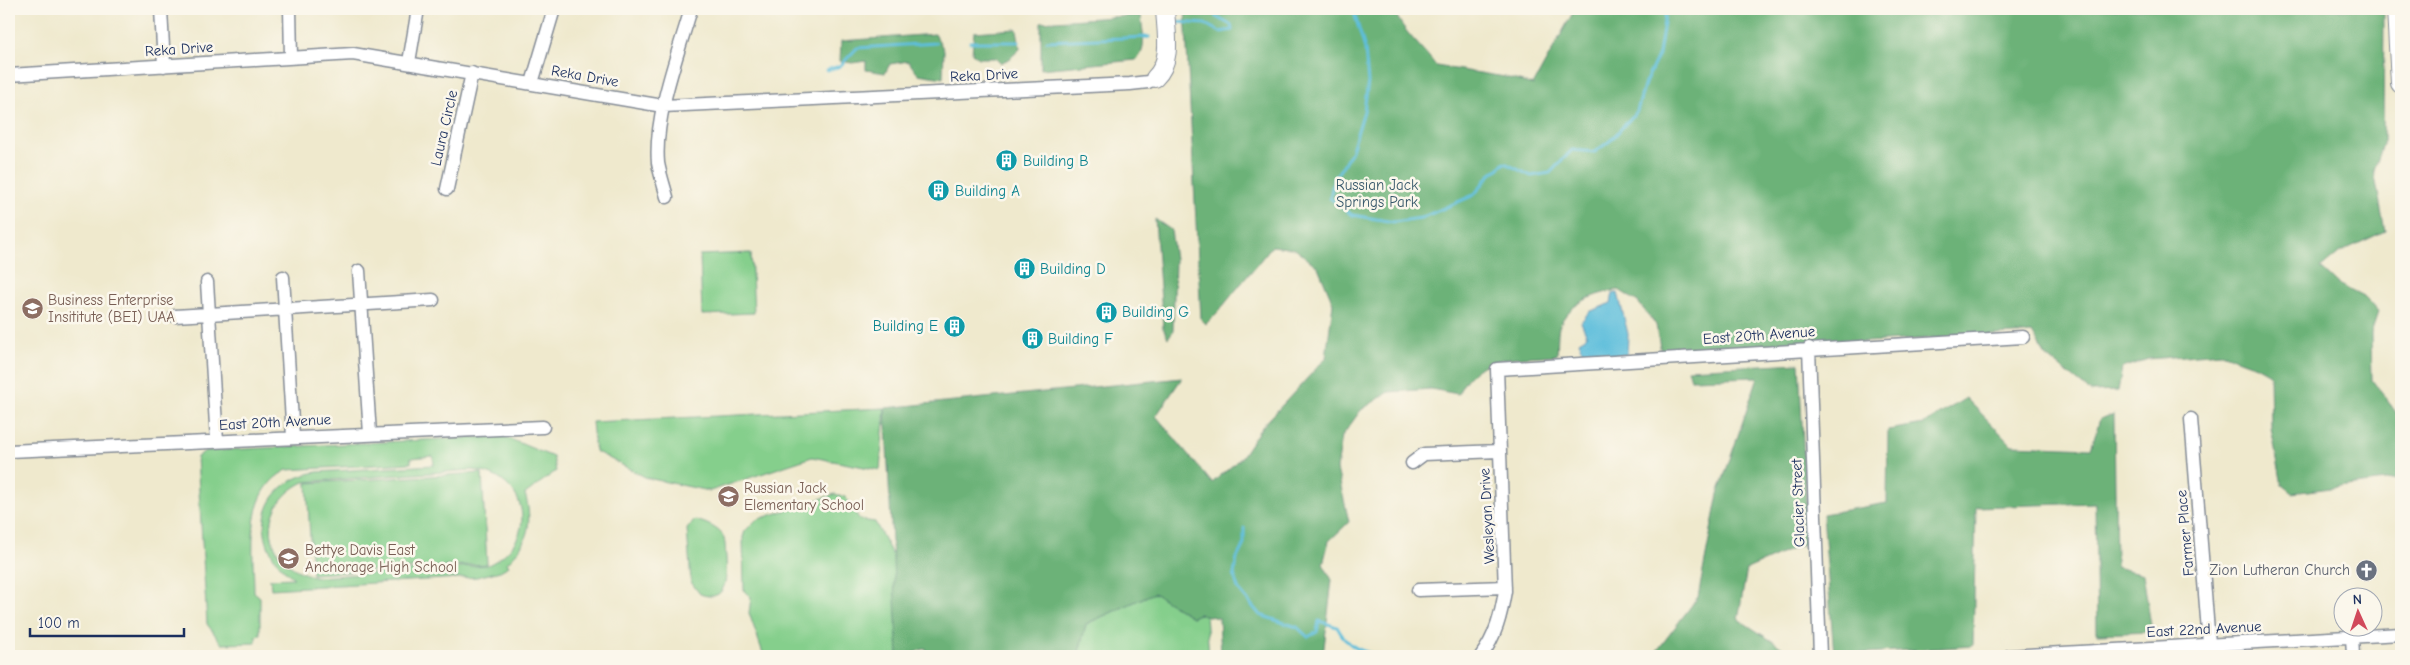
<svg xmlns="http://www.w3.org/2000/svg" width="2410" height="665" font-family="'Comic Neue',sans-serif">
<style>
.green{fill:#85cf8c;stroke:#507f75;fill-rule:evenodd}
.forest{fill:#6cb278;stroke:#44706b}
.water{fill:#5dbedb;stroke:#3c769c}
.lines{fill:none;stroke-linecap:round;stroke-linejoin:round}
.stream{stroke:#5dbedb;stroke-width:3}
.street-casing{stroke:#858c96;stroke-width:15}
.secondary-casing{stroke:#858c96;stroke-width:20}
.primary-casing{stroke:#858c96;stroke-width:22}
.street{stroke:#fff;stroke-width:12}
.secondary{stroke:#fff;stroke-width:18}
.primary{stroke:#fff;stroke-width:20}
.labels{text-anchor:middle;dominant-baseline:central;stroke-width:5;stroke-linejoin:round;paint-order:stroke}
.street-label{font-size:15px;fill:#1b2f5e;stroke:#fbf7ec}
.culture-label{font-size:15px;fill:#0d838f;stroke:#fbf7ec;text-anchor:start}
.park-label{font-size:15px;fill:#36576a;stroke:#fbf7ec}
.education-label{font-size:15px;fill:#785e54;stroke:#fbf7ec;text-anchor:start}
.worship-label{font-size:15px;fill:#5b616d;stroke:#fbf7ec;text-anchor:end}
</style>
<rect width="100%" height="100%" fill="#fbf7ec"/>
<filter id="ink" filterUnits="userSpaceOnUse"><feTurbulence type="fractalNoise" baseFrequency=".02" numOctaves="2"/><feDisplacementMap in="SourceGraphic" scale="10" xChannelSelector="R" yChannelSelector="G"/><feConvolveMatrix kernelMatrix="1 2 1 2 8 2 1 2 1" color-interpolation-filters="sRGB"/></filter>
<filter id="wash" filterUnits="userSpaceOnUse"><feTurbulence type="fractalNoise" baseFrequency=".0096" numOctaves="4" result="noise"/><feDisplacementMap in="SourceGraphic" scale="20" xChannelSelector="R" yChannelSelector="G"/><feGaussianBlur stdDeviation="1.12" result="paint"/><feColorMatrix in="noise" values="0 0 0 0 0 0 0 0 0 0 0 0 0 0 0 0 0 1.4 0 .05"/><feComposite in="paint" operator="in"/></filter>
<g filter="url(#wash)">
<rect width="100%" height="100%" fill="#efe9cd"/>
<path class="green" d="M751 253 754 313 702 315 700 255Z
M885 408 880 470 812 457 710 491 647 478 595 451 592 422Z
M503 436 553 457 556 471 525 494C533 521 529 543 507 563L509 566 500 571 477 577 271 589 270 579 294 578C247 545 257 482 317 472L434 465 433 456 411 458V463L287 470C243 492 254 552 254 592L260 597V635L256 636V643L222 644 207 624 197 457 205 451ZM472 470C529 476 541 540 488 565L319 577C263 569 254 506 304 482Z
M482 473 487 564 312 574 307 483Z
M835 494 845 497 860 520 875 522 894 558 898 656H764L749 613 751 597 744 591 743 537 745 531 756 520Z
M695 520C704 522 716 527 722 534 726 540 725 550 726 557 727 576 728 604 700 594L691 582 687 529Z
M1154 593 1192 617 1199 614 1206 615 1209 656H1078L1086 624Z"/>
<path class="forest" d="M1185 9H1394C1401 31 1423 47 1436 66L1505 77 1533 85 1575 9H2384L2383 144 2374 171 2385 231 2340 252 2321 268 2337 283 2364 297 2378 312 2371 333 2372 380 2401 419V479L2292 493 2282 485 2271 428 2270 374 2256 366 2221 353 2148 359 2122 368 2118 391 2091 392 2046 356 2032 333 1661 353 1656 325 1638 302 1619 290C1596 293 1568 303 1559 327 1557 335 1558 347 1557 355 1518 359 1477 351 1458 394L1431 389 1389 392 1361 410 1342 436 1337 469 1349 522 1329 541 1323 564 1332 580 1323 656H1221L1219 618 1199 614 1192 617 1154 593 1086 624 1078 656H927L926 648 905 656H898L885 408 1182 378 1156 416 1212 483 1241 458 1261 428 1326 358 1333 303 1318 267 1295 249 1272 246 1218 312 1206 324 1201 319Z
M1141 15C1142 29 1148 51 1136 60L1041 69V22Z
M1017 29 1020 49 1009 59 1000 63 995 58H978L972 53 974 32Z
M935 34 944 50 943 78 918 74 908 61 890 64 885 73 866 70V61L852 63 840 61 841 41Z
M1155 219 1171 230 1175 260 1173 331 1168 338 1163 328Z
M1799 363 1808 542 1747 569 1738 619 1795 656H1653L1698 597 1718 494 1758 377 1691 379 1688 369Z
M1966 398 2012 445 2091 448 2100 419 2114 414 2116 567 2143 574 2152 632 2097 634 2095 503 1976 507 1973 646 1834 655 1823 514 1887 503 1888 430 1924 424Z"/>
<path class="water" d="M1613 293H1618L1628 334 1627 355 1583 353 1579 341 1587 336 1581 322 1589 312 1611 303Z"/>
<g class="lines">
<path class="stream" d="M1353 9 1365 49 1368 82 1364 111 1351 153 1334 179 1330 198 1352 215 1394 222 1421 218 1474 195 1489 176 1505 163 1531 176 1550 173 1572 150 1595 152 1611 140 1637 111 1645 83 1659 54 1666 9
M1177 22 1205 24 1220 32 1232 30 1231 25 1216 17 1213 9
M1047 41 1149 37
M970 42H1019
M827 70 840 66 857 48 936 43
M1244 528V544L1237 558 1234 574 1238 589 1260 615 1297 627 1308 637 1317 632 1319 621 1337 627C1348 648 1361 652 1384 656"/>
</g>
</g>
<g filter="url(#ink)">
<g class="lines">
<defs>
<path id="street" d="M161 9 164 66
M290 9 291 57
M409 62 418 9
M9 75 353 54 663 106 1130 84 1148 82 1155 78
M532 83 554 9
M447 189 472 73
M667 197C664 186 660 174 658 163 654 116 678 54 691 9
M359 271 370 434
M283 277 293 437
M175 316 209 314 207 282
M1809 348 1820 656
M2191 419 2210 656
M217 441 209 314 433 300
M9 451 543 427
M1412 463 1424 454 1499 451
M1418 590 1505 587
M2352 636 2353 656
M1481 656C1496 636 1501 615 1505 591L1497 369 2023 337
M2009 656 2401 634"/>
<path id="secondary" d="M1155 78C1173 61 1166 32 1165 9"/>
<path id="primary" d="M2397 9 2401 83"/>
</defs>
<use href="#street" class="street-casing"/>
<use href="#secondary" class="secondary-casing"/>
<use href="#primary" class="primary-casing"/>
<use href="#street" class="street"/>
<use href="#secondary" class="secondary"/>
<use href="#primary" class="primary"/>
</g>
</g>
<defs>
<symbol id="building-disc" viewBox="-11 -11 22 22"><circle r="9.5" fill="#0f9aa8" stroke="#fbf7ec"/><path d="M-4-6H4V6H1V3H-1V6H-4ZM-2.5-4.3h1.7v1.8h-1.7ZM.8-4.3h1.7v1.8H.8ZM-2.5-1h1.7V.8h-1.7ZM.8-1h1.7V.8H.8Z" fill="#fff"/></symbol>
<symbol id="university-disc" viewBox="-11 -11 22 22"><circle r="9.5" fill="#8d6e63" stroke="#fbf7ec"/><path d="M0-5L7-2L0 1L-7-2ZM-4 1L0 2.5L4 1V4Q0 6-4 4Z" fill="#fff"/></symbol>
<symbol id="school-disc" viewBox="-11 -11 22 22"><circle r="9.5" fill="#8d6e63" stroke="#fbf7ec"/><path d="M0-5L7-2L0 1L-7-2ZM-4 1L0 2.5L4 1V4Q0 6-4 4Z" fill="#fff"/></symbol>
<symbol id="church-disc" viewBox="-11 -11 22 22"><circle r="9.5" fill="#6b7280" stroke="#fbf7ec"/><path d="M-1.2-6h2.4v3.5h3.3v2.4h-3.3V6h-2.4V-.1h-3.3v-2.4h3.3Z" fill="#fff"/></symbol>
</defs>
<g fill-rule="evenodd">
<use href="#building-disc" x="994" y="148" width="25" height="25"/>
<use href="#building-disc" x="926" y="178" width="25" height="25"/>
<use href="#building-disc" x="1012" y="256" width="25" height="25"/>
<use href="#university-disc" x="20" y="296" width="25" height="25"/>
<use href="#building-disc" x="1094" y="300" width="25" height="25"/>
<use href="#building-disc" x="942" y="314" width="25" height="25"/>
<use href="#building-disc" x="1020" y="326" width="25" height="25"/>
<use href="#school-disc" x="716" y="484" width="25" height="25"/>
<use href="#school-disc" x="276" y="546" width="25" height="25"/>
<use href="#church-disc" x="2354" y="558" width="25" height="25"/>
</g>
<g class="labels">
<g class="street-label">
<text transform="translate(179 49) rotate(-4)">Reka Drive</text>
<text transform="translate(984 75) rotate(-3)">Reka Drive</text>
<text transform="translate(585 76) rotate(10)">Reka Drive</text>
<text transform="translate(444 128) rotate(-77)">Laura Circle</text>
<text transform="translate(1759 335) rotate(-4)">East 20th Avenue</text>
<text transform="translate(275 422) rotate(-3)">East 20th Avenue</text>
<text transform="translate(1798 503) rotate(-92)">Glacier Street</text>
<text transform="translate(1487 516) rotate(-93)">Wesleyan Drive</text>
<text transform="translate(2185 533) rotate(-95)">Farmer Place</text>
<text transform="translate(2204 629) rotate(-3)">East 22nd Avenue</text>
</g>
<g class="culture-label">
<text x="1023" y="161">Building B</text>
<text x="955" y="191">Building A</text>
<text x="1040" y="269">Building D</text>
<text x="1122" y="312">Building G</text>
<text x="938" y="326" text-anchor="end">Building E</text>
<text x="1048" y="339">Building F</text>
</g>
<g class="park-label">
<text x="1377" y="185">Russian Jack<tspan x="1377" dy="17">Springs Park</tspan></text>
</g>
<g class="education-label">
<text x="48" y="300">Business Enterprise<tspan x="48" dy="17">Insititute (BEI) UAA</tspan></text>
<text x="744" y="488">Russian Jack<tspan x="744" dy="17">Elementary School</tspan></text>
<text x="305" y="550">Bettye Davis East<tspan x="305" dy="17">Anchorage High School</tspan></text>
</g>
<g class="worship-label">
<text x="2350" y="570">Zion Lutheran Church</text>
</g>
</g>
<rect width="2410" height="665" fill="none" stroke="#fbf7ec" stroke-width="30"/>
<g transform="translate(2358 612) rotate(357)"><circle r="24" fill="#fbf7ec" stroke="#a1a7b3"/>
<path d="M0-4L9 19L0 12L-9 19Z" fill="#d1495b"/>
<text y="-8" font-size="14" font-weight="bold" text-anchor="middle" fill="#1b2f5e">N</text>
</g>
<path d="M30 628v8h154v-8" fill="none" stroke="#1b2f5e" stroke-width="2.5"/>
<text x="38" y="628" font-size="15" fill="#1b2f5e" stroke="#fbf7ec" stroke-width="4" paint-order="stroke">100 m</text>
</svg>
